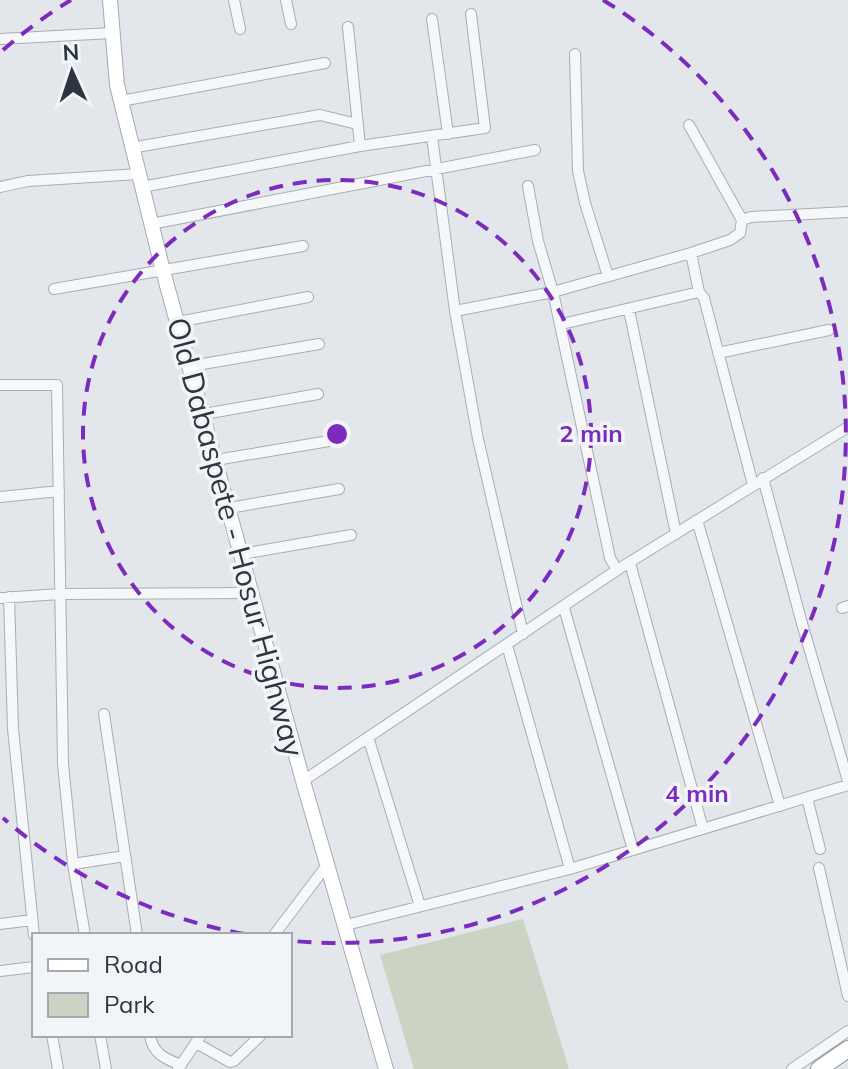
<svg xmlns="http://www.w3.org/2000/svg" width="848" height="1069" font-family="Mulish,sans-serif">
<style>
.green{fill:#cad3c4}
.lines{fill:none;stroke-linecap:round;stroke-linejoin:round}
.minor-casing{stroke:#a8aeb4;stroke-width:12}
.major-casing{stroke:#a3acb4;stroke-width:16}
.highway-casing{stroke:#8b969f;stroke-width:18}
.minor{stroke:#f5f7f8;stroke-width:10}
.major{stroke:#fff;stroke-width:14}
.highway{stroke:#fff;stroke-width:16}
.ring{fill:none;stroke:#7b2cbf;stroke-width:4;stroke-dasharray:14 10}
.labels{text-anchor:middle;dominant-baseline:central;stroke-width:7;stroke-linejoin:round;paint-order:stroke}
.street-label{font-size:30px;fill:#2c3640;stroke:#f2f5f7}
.centre{fill:#7b2cbf;stroke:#f2f5f7;stroke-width:4}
.ring-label{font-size:24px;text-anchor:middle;font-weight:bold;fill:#7b2cbf;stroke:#f2f5f7;stroke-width:7;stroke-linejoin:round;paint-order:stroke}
</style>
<rect width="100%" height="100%" fill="#e3e6ea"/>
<path class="green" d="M523 919 569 1069H414L380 955Z"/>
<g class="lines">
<defs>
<path id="minor" d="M234 0 240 29
M286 0 291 24
M432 19 448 134
M348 27 360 146
M0 39 112 33
M575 54 578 171 585 203 608 276
M121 101 325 63
M432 137 455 311 478 439 523 634
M131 148 320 115 357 124
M0 187 28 181 139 174
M142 187 360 146 485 128 471 14
M742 220 751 217 848 212
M151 224 535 150
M691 253 699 292 704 298 753 485
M54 289 303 246
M629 310 676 534
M455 311 553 292 538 241 528 186
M178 322 308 297
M562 324 699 292
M718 353 829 330
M191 366 319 344
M0 385H57L63 764 73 864 85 935
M204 414 318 394
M216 460 329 441
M763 478 801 620 848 781
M0 497 59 491
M229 508 339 489
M697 520 780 806
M242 554 351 535
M630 563 703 829
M617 570 610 558 553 292 691 253 730 240 740 233 742 220 689 125
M9 597 13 729 34 935
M0 598 60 594 252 593
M564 608 633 850
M842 608 848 606
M507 645 570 869
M104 714 137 935
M368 737 420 906
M303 781 617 570 848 427
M807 798 820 849
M73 864 125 856
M819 868 848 996
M0 924 32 920
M346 925 570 869 848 785
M274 935 327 865
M0 971 34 967
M52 1035 58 1069
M100 1035 106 1069
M150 1035C152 1053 165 1059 181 1065
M196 1043 230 1062 234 1061 261 1035
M178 1069 201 1035
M792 1069 848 1031"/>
<path id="major" d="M110 0 117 85 163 271 303 781 386 1069"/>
<path id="highway" d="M819 1069 848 1049"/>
</defs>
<use href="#minor" class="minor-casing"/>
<use href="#major" class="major-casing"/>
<use href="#highway" class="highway-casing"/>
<use href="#minor" class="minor"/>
<use href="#major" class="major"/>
<use href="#highway" class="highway"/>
</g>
<g class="ring">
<circle cx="337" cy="434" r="254"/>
<path d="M244 934A509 509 0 0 1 3 818M3 50A509 509 0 0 1 71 0M603 0A509 509 0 0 1 293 941"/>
</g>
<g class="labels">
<g class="street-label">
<text transform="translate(236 537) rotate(75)">Old Dabaspete - Hosur Highway</text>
</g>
</g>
<circle cx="337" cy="434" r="12" class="centre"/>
<g class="ring-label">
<text x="591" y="442">2 min</text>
<text x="697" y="802">4 min</text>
</g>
<rect x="32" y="933" width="260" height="104" fill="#f2f5f7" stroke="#a3a9ae" stroke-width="2"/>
<rect x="48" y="959" width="40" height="12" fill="#ffffff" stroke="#a3a9ae" stroke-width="2"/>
<text x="104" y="973" font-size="24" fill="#2c3640">Road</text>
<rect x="48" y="993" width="40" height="24" fill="#cad3c4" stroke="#a3a9ae" stroke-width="2"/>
<text x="104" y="1013" font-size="24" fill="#2c3640">Park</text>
<g transform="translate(72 72) rotate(357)" stroke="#f2f5f7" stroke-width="6" paint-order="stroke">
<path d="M0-6L14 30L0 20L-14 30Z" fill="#2c3640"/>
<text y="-12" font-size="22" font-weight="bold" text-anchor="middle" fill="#2c3640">N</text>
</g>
</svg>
